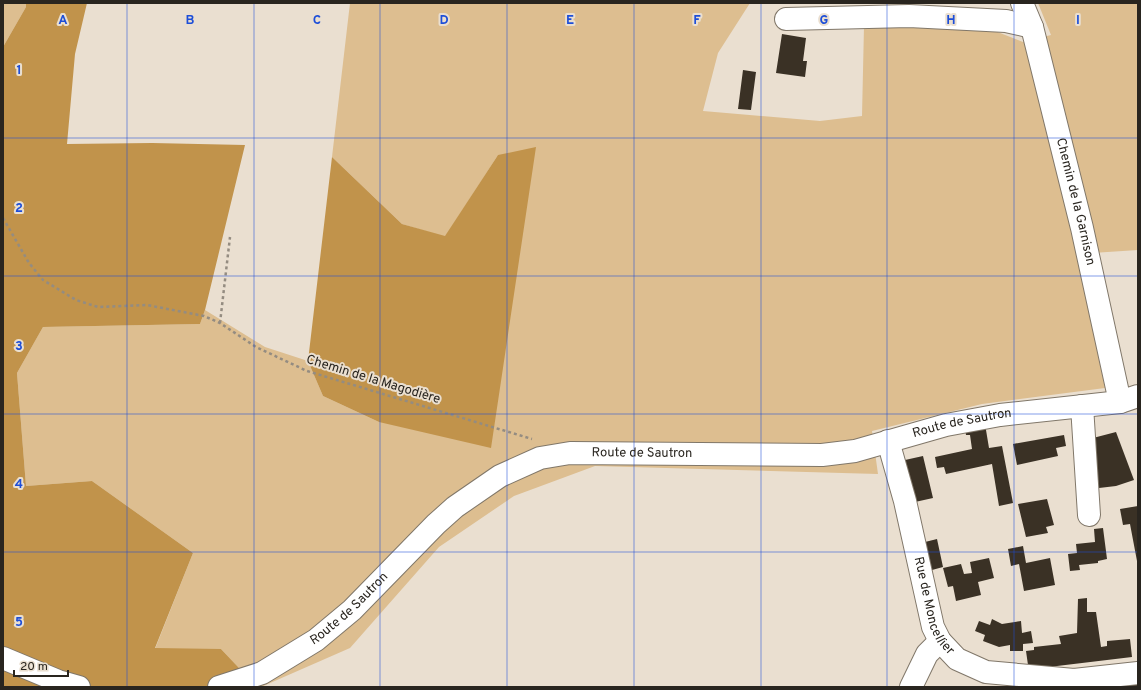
<svg xmlns="http://www.w3.org/2000/svg" width="1141" height="690" font-family="Overpass,sans-serif">
<style>
.green{fill:#ddbe90}
.forest{fill:#c1934b}
.building{fill:#3a3125}
.lines{fill:none;stroke-linecap:round;stroke-linejoin:round}
.minor-casing{stroke:#807769;stroke-width:24}
.path{stroke:#948c81;stroke-width:2.5;stroke-dasharray:3 3;stroke-linecap:butt}
.minor{stroke:#fff;stroke-width:22}
.grid{fill:none;stroke:#1d4ed8;stroke-width:1;stroke-opacity:0.55}
.labels{text-anchor:middle;dominant-baseline:central;stroke-width:4;stroke-linejoin:round;paint-order:stroke}
.street-label{font-size:13px;fill:#29251f;stroke:#eadfd0}
.grid-label{font-size:13px;text-anchor:middle;font-weight:bold;fill:#1d4ed8;stroke:#eadfd0;stroke-width:4;stroke-linejoin:round;paint-order:stroke}
</style>
<rect width="100%" height="100%" fill="#eadfd0"/>
<path class="green" d="M3 3H26V7L3 47Z
M350 3H750L718 53 703 111 820 121 862 116 864 26 995 31 1023 42 1051 35 1038 3H1138V250L1077 254 1105 388 982 404 872 431 878 474 595 466 514 496 439 547 350 648 261 687H257L221 649H155L193 553 92 481 26 486 17 373 43 327 200 324 205 310 265 347 308 361 323 396 379 422 498 155 445 237 402 224 332 157Z"/>
<path class="forest" d="M26 3H87L75 54 67 144 152 143 245 145 205 310 200 324 43 327 17 373 26 486 92 481 193 553 155 648 221 649 257 687H3V47L26 7Z
M536 147 491 448 379 422 323 396 308 361 332 157 402 224 445 236 498 155Z"/>
<path class="building" d="M782 34 806 38 803 61H807L805 77 776 73Z
M743 70 756 72 751 110 738 109Z
M985 424 989 448 1002 446 1013 503 999 506 992 464 946 474 944 467 937 468 935 457 972 449 970 435H966L965 429Z
M1116 432 1134 480 1116 486 1099 488 1093 438Z
M1064 435 1066 446 1056 448 1058 456 1017 465 1013 444Z
M923 456 933 498 915 502 905 460Z
M1047 499 1054 525 1046 527 1048 533 1026 537 1018 504Z
M1138 506V561H1137L1130 524 1123 525 1120 509Z
M1103 528 1107 559 1098 561V563L1079 565 1080 570 1070 571 1068 554 1077 553 1076 544 1095 542 1094 529Z
M937 539 943 567 932 570 925 542Z
M1023 546 1026 563 1050 558 1055 585 1024 591 1019 564 1011 566 1008 549Z
M989 558 994 578 978 582 981 595 956 601 953 586 948 587 943 568 961 564 964 574 972 573 970 562Z
M1087 598V612H1096L1101 647 1107 646V641L1130 639 1132 657 1057 666 1036 668V665H1028L1026 651 1034 650V647L1061 644 1059 636 1077 633 1078 599Z
M992 619 1002 624 1021 621 1022 633 1031 631 1033 643 1023 644V651H1010V645L999 647 983 641 985 635 975 631 979 621 990 625Z
M1138 683V687H1105Z"/>
<g class="lines">
<defs>
<g id="minor">
<path id="s1" d="M1022 3 1032 27 1082 228 1120 402"/>
<path d="M786 19 909 16 1006 21 1032 27"/>
<path d="M1082 406 1089 515"/>
<path id="s2" d="M888 441 905 501 933 627 940 641 957 659 986 672 1074 680 1138 673"/>
<path d="M3 658 58 681 79 687"/>
<path id="s3" d="M219 687 262 673 316 640 352 610 436 524 455 507 500 476 540 458 570 453 822 455 855 451 946 425 1000 415 1120 402 1138 396"/>
<path d="M911 687 927 654 940 641"/>
</g>
</defs>
<use href="#minor" class="minor-casing"/>
<path class="path" d="M3 218 29 263 43 280 76 300 98 307 147 305 204 316 220 323 256 347 307 371 532 439
M220 323 230 237"/>
<use href="#minor" class="minor"/>
</g>
<path class="grid" d="M127 3V687M254 3V687M380 3V687M507 3V687M634 3V687M761 3V687M887 3V687M1014 3V687M3 138H1138M3 276H1138M3 414H1138M3 552H1138"/>
<g class="labels">
<g class="street-label">
<text stroke="none"><textPath href="#s1" startOffset="206">Chemin de la Garnison</textPath></text>
<text transform="translate(373 380) rotate(17)">Chemin de la Magodière</text>
<text stroke="none"><textPath href="#s3" startOffset="826">Route de Sautron</textPath></text>
<text stroke="none"><textPath href="#s3" startOffset="502">Route de Sautron</textPath></text>
<text stroke="none"><textPath href="#s2" startOffset="172">Rue de Moncellier</textPath></text>
<text stroke="none"><textPath href="#s3" startOffset="154">Route de Sautron</textPath></text>
</g>
</g>
<g class="grid-label">
<text x="63" y="24">A</text>
<text x="190" y="24">B</text>
<text x="317" y="24">C</text>
<text x="444" y="24">D</text>
<text x="570" y="24">E</text>
<text x="697" y="24">F</text>
<text x="824" y="24">G</text>
<text x="951" y="24">H</text>
<text x="1078" y="24">I</text>
<text x="19" y="74">1</text>
<text x="19" y="212">2</text>
<text x="19" y="350">3</text>
<text x="19" y="488">4</text>
<text x="19" y="626">5</text>
</g>
<rect width="1141" height="690" fill="none" stroke="#29251f" stroke-width="8"/>
<path d="M14 670v6h54v-6" fill="none" stroke="#29251f" stroke-width="2"/>
<text x="20" y="670" font-size="12" fill="#29251f" stroke="#eadfd0" stroke-width="3" paint-order="stroke">20 m</text>
</svg>
